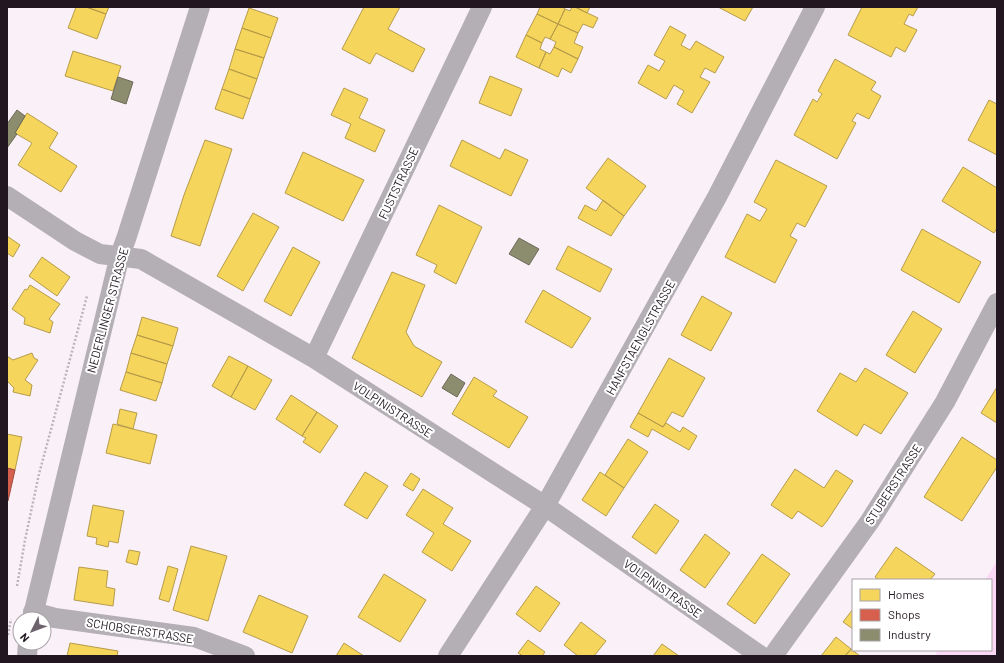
<svg xmlns="http://www.w3.org/2000/svg" width="1004" height="663" font-family="Barlow,sans-serif">
<style>
.green{fill:#fbd9f6}
.homes{fill:#f6d55c;stroke:#b69c4a}
.shops{fill:#d6604d;stroke:#a04a40}
.industry{fill:#8c8c6e;stroke:#6c6957}
.lines{fill:none;stroke-linecap:round;stroke-linejoin:round}
.path{stroke:#bcb4bb;stroke-width:2.5;stroke-dasharray:2 2;stroke-linecap:butt}
.minor{stroke:#b4afb4;stroke-width:20}
.labels{text-anchor:middle;dominant-baseline:central;stroke-width:4;stroke-linejoin:round;paint-order:stroke}
.street-label{font-size:12px;fill:#221720;stroke:#fff}
</style>
<rect width="100%" height="100%" fill="#faf0f8"/>
<path class="green" d="M997 561V656H935V655L938 650H991V580H985Z"/>
<path class="homes" d="M76 7H86L106 14 97 39 68 28Z
M86 7H109L106 14Z
M364 7H400L388 29 425 49 413 72 376 53 370 64 342 49Z
M540 7H562L565 9 558 24 537 14Z
M572 7H575L598 18 593 28 583 24 578 33 558 24 565 9 570 11Z
M575 7H590L587 13Z
M718 7H753L745 21Z
M862 7H918L913 16 909 14 904 24 917 30 905 52 896 47 891 57 848 35Z
M249 8 278 18 271 38 242 28Z
M537 14 558 24 550 39 545 37 542 43 526 35Z
M558 24 578 33 574 43 583 47 578 59 554 47 556 42 550 39Z
M670 26 686 35 681 45 690 50 696 41 724 57 715 73 705 68 700 77 710 82 692 113 677 104 684 91 674 85 666 99 638 83 648 65 659 71 665 61 654 55Z
M242 28 271 38 264 58 235 49Z
M526 35 542 43 540 49 546 52 539 68 516 57Z
M554 47 578 59 571 73 562 68 558 77 539 68 546 52 550 54Z
M235 49 264 58 257 79 229 69Z
M73 51 121 66 113 91 65 76Z
M835 59 876 82 871 90 881 96 869 119 857 113 852 121 856 123 837 159 794 135 813 99 817 102 822 94 818 91Z
M229 69 257 79 250 99 222 89Z
M490 76 522 89 511 116 479 103Z
M344 88 368 99 359 118 385 130 375 152 345 138 351 124 331 115Z
M222 89 250 99 243 119 215 109Z
M989 100 997 104V155L968 140Z
M27 113 58 133 49 148 77 166 61 192 18 165 32 143 15 133Z
M205 140 232 149 200 246 171 236 184 195Z
M462 140 500 159 505 149 528 160 511 196 450 166Z
M303 152 364 180 343 221 285 193Z
M608 158 646 186 624 216 586 188Z
M776 160 827 186 805 227 797 223 790 236 797 240 775 283 725 257 747 214 760 221 767 209 754 202Z
M963 167 997 188V228L994 233 942 201Z
M603 200 624 216 611 236 578 218 585 205 596 211Z
M439 205 482 227 456 284 434 272 437 265 416 255Z
M253 213 279 227 243 291 217 276Z
M922 229 981 262 959 303 901 270Z
M7 236 20 245 13 257 7 253Z
M568 246 612 269 600 292 556 269Z
M293 247 320 262 291 316 264 301Z
M42 257 70 277 57 296 29 276Z
M392 272 425 285 406 332 414 346 442 362 422 397 352 358Z
M30 285 60 304 49 319 53 322 50 333 24 324 25 318 12 309 25 289 27 290Z
M543 290 591 318 572 348 525 322Z
M702 296 732 313 711 351 681 335Z
M913 311 942 329 915 373 886 355Z
M142 317 178 328 173 346 137 335Z
M137 335 173 346 167 364 131 353Z
M32 353 34 358 38 360 25 380 32 385 30 396 13 392 14 388 7 381V356L13 360Z
M131 353 167 364 162 383 126 372Z
M229 356 248 366 231 397 212 386Z
M669 358 705 378 683 417 672 412 663 427 638 413Z
M248 366 272 380 255 410 231 397Z
M865 368 908 393 881 434 864 424 857 436 817 411 840 373 856 382Z
M126 372 162 383 156 401 120 390Z
M474 377 497 391 493 396 528 417 509 448 452 414Z
M997 387V423L981 413Z
M291 395 317 412 302 436 276 419Z
M120 409 137 413 133 429 117 424Z
M317 412 338 426 320 453 303 442 306 438 302 436Z
M638 413 663 427 666 423 680 432 683 427 697 436 689 450 652 429 648 437 630 427Z
M113 424 157 435 150 464 106 453Z
M7 434 22 437 15 470 7 468Z
M962 437 997 460V467L962 521 924 497Z
M628 439 648 452 624 488 605 475Z
M795 469 824 488 836 470 853 481 827 521 822 527 798 511 792 519 771 505Z
M365 472 388 486 367 519 344 505Z
M600 472 624 488 606 516 582 500Z
M411 473 420 479 413 491 403 485Z
M423 489 453 508 443 524 471 541 452 571 422 552 434 533 406 515Z
M655 504 679 521 656 554 632 537Z
M93 505 124 511 118 543 109 541 108 547 96 544 97 538 87 536Z
M705 534 730 553 705 588 680 570Z
M191 546 227 556 208 621 173 610Z
M896 547 935 574 930 580H879L875 577Z
M129 550 140 552 137 565 126 562Z
M762 554 790 574 755 624 727 604Z
M168 566 178 569 169 602 159 599Z
M79 567 108 571 106 587 115 589 113 606 74 600Z
M384 574 426 600 400 642 358 617Z
M536 586 560 603 540 632 516 614Z
M259 595 308 616 292 653 243 632Z
M853 609V629L843 622Z
M581 622 606 641 594 656H578L564 645Z
M836 637 851 649 845 656H821Z
M528 640 545 652 542 656H523L518 653Z
M70 643 118 651 117 656H67Z
M344 643 364 656H336Z
M662 644 679 656H653Z
M851 649 860 656H845Z"/>
<path class="shops" d="M7 468 15 470 8 501H7Z"/>
<path class="industry" d="M118 77 133 82 126 104 111 99Z
M17 110 25 116 15 133 17 134 7 148V124Z
M519 238 539 249 529 265 509 254Z
M451 374 465 383 457 397 442 388Z"/>
<g class="lines">
<path class="path" d="M17 586 25 540 39 474 87 296
M8 635 11 619"/>
<path class="minor" d="M7 196 75 241 100 254 141 259 314 358 545 506 761 656
M314 358 482 7
M33 612 55 618 194 637 245 656
M32 619 120 255 126 239 200 7
M27 656 28 643
M448 656 545 506 717 197 815 7
M773 656 780 646 870 521 945 402 997 303"/>
</g>
<g class="labels">
<g class="street-label">
<text transform="translate(398 183) rotate(-65)">FUSTSTRASSE</text>
<text transform="translate(107 310) rotate(-75)">NEDERLINGER STRASSE</text>
<text transform="translate(640 337) rotate(-61)">HANFSTAENGLSTRASSE</text>
<text transform="translate(393 409) rotate(33)">VOLPINISTRASSE</text>
<text transform="translate(893 484) rotate(-57)">STUBERSTRASSE</text>
<text transform="translate(663 588) rotate(35)">VOLPINISTRASSE</text>
<text transform="translate(140 630) rotate(9)">SCHOBSERSTRASSE</text>
</g>
</g>
<rect width="1004" height="663" fill="none" stroke="#221720" stroke-width="16"/>
<rect x="852" y="579" width="140" height="72" fill="#ffffff" stroke="#a7a2a6"/>
<rect x="860" y="589" width="20" height="12" fill="#f6d55c" stroke="#a7a2a6"/>
<text x="888" y="599" font-size="12" fill="#221720">Homes</text>
<rect x="860" y="609" width="20" height="12" fill="#d6604d" stroke="#a7a2a6"/>
<text x="888" y="619" font-size="12" fill="#221720">Shops</text>
<rect x="860" y="629" width="20" height="12" fill="#8c8c6e" stroke="#a7a2a6"/>
<text x="888" y="639" font-size="12" fill="#221720">Industry</text>
<g transform="translate(32 631) rotate(228)"><circle r="19" fill="#ffffff" stroke="#a7a2a6"/>
<path d="M0-3L7 15L0 10L-7 15Z" fill="#6e636c"/>
<text y="-6" font-size="11" font-weight="bold" text-anchor="middle" fill="#221720">N</text>
</g>
</svg>
